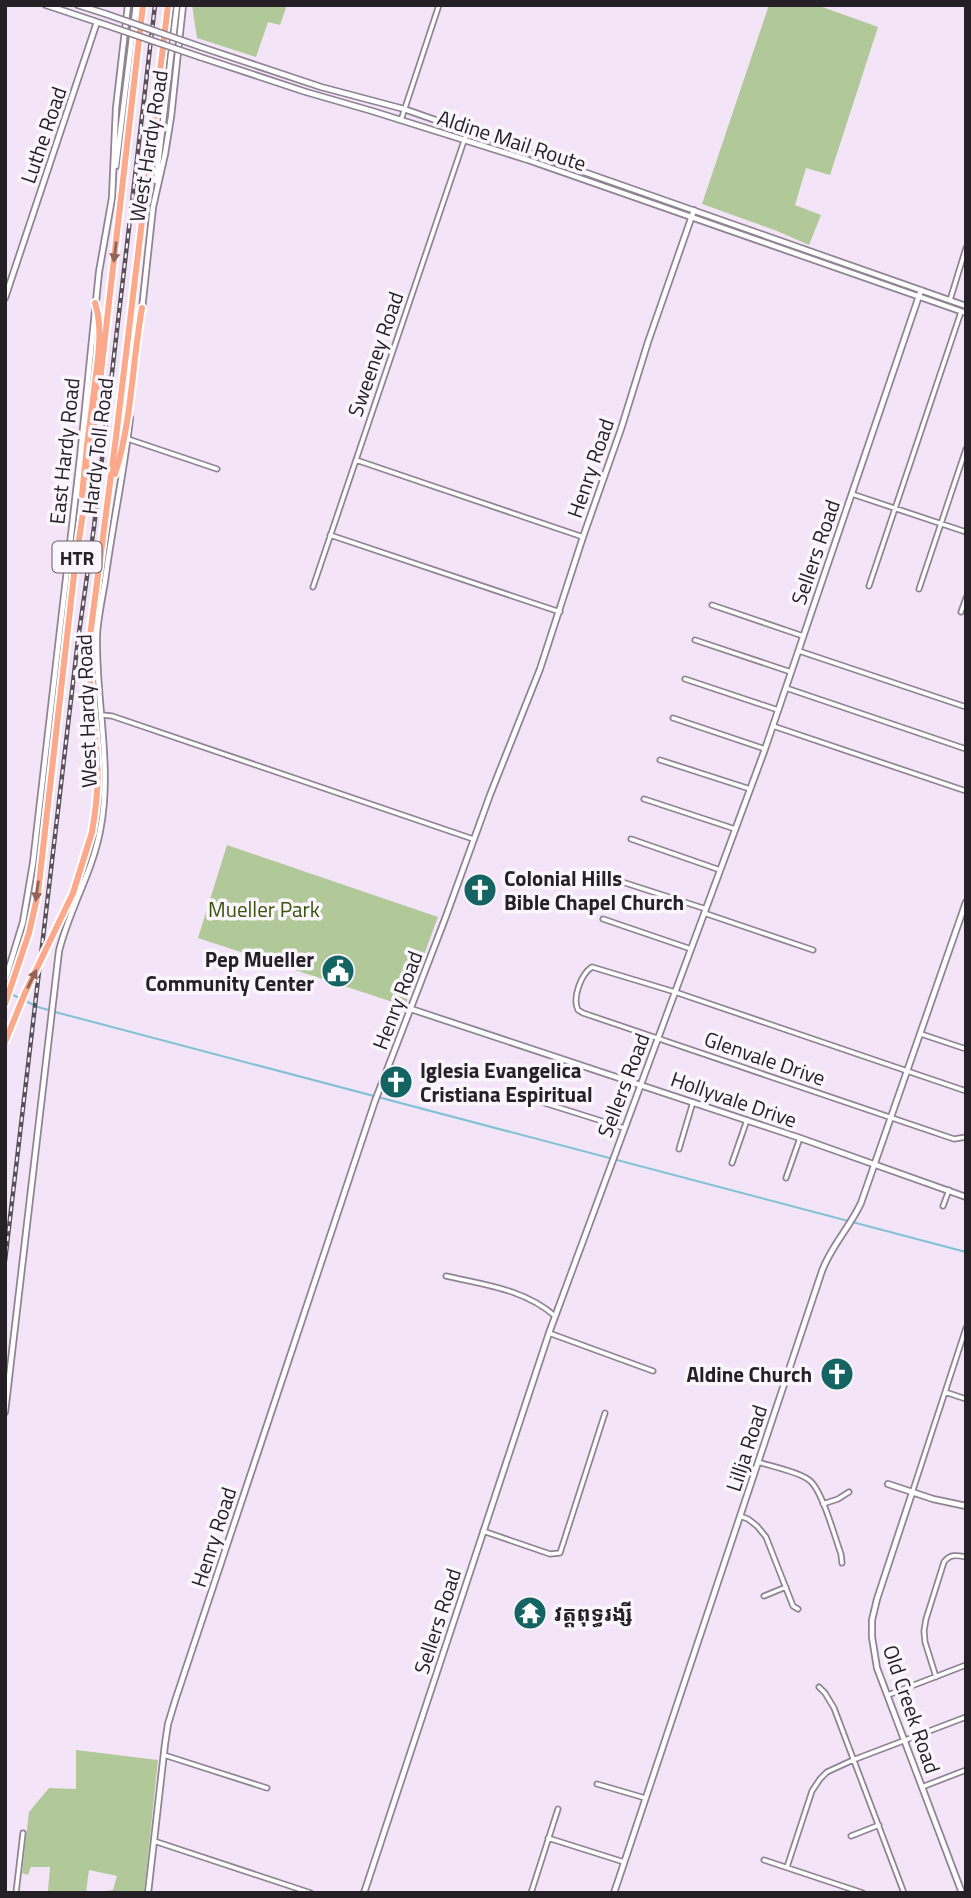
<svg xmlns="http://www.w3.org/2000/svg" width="971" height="1898" font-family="'Titillium Web','Noto Sans Khmer',sans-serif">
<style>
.green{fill:#b1c999}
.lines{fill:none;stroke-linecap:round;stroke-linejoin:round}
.stream{stroke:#7fc1d6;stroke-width:2}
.street-casing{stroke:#908494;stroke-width:7}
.secondary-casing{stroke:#908494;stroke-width:8}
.highway-casing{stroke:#fff;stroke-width:10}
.street{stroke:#fff;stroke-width:3.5}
.secondary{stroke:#fff;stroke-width:4.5}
.highway{stroke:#fca88b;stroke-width:6}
.rail-casing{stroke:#58515a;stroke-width:4.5}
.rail{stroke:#fbf6fd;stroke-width:2;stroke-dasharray:5;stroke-linecap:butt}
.secondary-bridge-casing{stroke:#908494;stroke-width:8;stroke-linecap:butt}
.highway-bridge-casing{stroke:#fff;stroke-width:10;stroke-linecap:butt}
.secondary-bridge{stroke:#fff;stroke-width:4.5}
.highway-bridge{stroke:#fca88b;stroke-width:6}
.oneway{fill:#906458}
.labels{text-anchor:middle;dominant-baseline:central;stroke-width:7;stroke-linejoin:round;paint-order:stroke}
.shield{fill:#fbf6fd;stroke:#656066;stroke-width:2}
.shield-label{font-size:19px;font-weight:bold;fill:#252026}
.street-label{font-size:21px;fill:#252026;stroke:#fbf6fd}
.poi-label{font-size:21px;font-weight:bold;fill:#252026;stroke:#fbf6fd;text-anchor:start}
.park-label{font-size:21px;fill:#37540a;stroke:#fbf6fd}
</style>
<rect width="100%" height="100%" fill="#f3e5f7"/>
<path class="green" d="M192 5H287L280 25 268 22 256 57 197 38Z
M769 5H817L878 27 830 175 806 168 795 205 821 215 809 245 777 231 702 204Z
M227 845 438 917 405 1006 198 938Z
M76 1750 158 1760 144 1893H105L106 1891 113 1890 117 1876 89 1870 86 1893 48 1891 50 1867H31L28 1875 22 1873 29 1812 49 1788 76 1789Z"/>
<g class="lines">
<path class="stream" d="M11 994 38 1007 59 1013 966 1252"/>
<defs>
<path id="street" d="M401 120 439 5
M950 300 966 248
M128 439 217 469
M356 460 583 537
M852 494 966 532
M330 535 560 612
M869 586 961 312
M313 587 467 132
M919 589 966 449
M712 605 803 636
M961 612 966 598
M695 640 791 672
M799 651 966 707
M685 679 778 710
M786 688 966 749
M102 715 112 716 473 839
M673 718 765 749
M773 726 966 791
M660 760 750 789
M644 799 735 829
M631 839 720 870
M616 880 706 909
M704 913 813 950
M603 919 691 949
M921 1034 966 1049
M966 1091 675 992 592 967C581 974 572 998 578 1010L583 1013 954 1139 966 1137
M535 1100 624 1128
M679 1149 693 1102
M732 1163 747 1120
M786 1178 800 1138
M943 1206 949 1190
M446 1276C485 1285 524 1289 555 1316
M549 1333 653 1371
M945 1392 966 1399
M758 1462C770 1466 800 1472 809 1480 822 1489 835 1538 841 1554L842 1563
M912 1493 966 1328
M823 1504 838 1499 849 1492
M740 1516 748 1519 757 1526 766 1537 793 1606 798 1609
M483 1531 550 1554 560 1553 605 1413
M764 1596 786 1587
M936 1677 925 1642 924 1631 926 1619 944 1562C950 1554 956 1555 966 1557
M819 1687 825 1693 834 1708 904 1893
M888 1695 966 1665
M164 1755 267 1788
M597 1784 645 1798
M922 1787 966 1770
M851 1836 879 1825
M548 1838 624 1862
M154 1841 311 1893
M764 1860 863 1893
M787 1867 812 1791 820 1779 827 1772 853 1760 966 1717
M16 1893 23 1833
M531 1893 558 1809"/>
<path id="secondary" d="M46 5 106 25
M78 5 106 14
M201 47 321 87 404 109 966 306
M200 57 306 92 372 111 528 160 966 313
M116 166 136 5
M156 181 177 5
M5 298 97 22
M142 309 153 207 165 154 171 117 183 5
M5 981 23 922 33 863 80 458 99 272 112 198 116 108 128 5
M411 1009 800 1138 966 1197
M5 1412 59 951C69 910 92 873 100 831 113 765 95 700 97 634 98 617 102 599 105 581 112 527 124 473 130 418
M888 1484 933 1499 966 1506
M912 1493 877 1599 872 1620V1637L877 1668 962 1893
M148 1893 165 1744 168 1724 175 1701 375 1101 445 919 490 795 540 669 583 537 621 429 648 342 694 210
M364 1893 549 1333 765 749 921 290
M614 1893 822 1271C831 1246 850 1227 861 1203L966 902"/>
<path id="highway" d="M115 474C132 421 132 363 142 308
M82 495C85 461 89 426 94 391 97 363 104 330 95 303
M92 832C96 809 99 785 97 762 95 720 87 678 90 636L116 437 168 5
M5 1004 29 933 38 893 75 566 91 460 143 5"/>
</defs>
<use href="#street" class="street-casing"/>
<use href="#secondary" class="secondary-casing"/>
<use href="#highway" class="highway-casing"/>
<use href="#street" class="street"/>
<use href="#secondary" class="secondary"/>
<use href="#highway" class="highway"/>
<defs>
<path id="rail" d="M5 1261 78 640 94 527 155 5"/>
</defs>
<use href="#rail" class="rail-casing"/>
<use href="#rail" class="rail"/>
<defs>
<path id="secondary-bridge" d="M106 14 201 47
M106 25 200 57"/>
<path id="highway-bridge" d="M5 1042 25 993 73 893 92 832"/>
</defs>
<use href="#secondary-bridge" class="secondary-bridge-casing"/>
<use href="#highway-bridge" class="highway-bridge-casing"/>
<use href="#secondary-bridge" class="secondary-bridge"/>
<use href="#highway-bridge" class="highway-bridge"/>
</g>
<defs><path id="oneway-solid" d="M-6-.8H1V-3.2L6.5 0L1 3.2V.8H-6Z" transform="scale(1.75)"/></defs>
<g class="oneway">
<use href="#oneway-solid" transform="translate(115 252) rotate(97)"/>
<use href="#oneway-solid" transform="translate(37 891) rotate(98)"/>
<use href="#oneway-solid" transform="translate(32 979) rotate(-64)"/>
</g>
<defs>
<symbol id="church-disc" viewBox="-11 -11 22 22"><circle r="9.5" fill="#156464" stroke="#fbf6fd"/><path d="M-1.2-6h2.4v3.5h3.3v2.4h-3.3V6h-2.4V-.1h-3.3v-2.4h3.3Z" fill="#fff"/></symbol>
<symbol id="civic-disc" viewBox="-11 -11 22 22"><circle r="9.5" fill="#156464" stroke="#fbf6fd"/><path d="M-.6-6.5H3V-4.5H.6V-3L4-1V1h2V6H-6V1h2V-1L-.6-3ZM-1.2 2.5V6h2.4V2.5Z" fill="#fff"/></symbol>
<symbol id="temple-disc" viewBox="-11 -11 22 22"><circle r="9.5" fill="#156464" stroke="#fbf6fd"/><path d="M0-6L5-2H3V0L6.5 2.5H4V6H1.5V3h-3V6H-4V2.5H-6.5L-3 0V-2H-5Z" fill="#fff"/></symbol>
</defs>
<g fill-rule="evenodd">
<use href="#church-disc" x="461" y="871" width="38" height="38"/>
<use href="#civic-disc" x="319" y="952" width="38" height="38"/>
<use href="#church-disc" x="377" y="1063" width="38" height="38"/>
<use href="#church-disc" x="818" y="1355" width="38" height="38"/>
<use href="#temple-disc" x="511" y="1594" width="38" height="38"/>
</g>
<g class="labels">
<rect class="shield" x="52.5" y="541.5" width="49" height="31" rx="5"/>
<g class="shield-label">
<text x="77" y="557">HTR</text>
</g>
<g class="street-label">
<text transform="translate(43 135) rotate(-71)">Luthe Road</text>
<text transform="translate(512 140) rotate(18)">Aldine Mail Route</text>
<text transform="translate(148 146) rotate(-81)">West Hardy Road</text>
<text transform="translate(375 354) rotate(-71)">Sweeney Road</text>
<text transform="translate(97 446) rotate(-83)">Hardy Toll Road</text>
<text transform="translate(64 451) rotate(-84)">East Hardy Road</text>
<text transform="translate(590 468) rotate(-71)">Henry Road</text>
<text transform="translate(815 552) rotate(-71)">Sellers Road</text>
<text transform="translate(86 711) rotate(-92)">West Hardy Road</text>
<text transform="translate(397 1000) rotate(-69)">Henry Road</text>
<text transform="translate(765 1058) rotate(19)">Glenvale Drive</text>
<text transform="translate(623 1085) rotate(-69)">Sellers Road</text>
<text transform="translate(734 1099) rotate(19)">Hollyvale Drive</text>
<text transform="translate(746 1448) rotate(-72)">Lillja Road</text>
<text transform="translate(213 1537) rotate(-72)">Henry Road</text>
<text transform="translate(437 1621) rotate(-72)">Sellers Road</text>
<text transform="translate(912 1709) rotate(71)">Old Creek Road</text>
</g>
<g class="poi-label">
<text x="504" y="878">Colonial Hills<tspan x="504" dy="24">Bible Chapel Church</tspan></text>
<text x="314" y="959" text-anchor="end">Pep Mueller<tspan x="314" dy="24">Community Center</tspan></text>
<text x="420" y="1070">Iglesia Evangelica<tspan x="420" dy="24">Cristiana Espiritual</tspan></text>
<text x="812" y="1374" text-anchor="end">Aldine Church</text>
<text x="554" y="1613">វត្តពុទ្ធរង្សី</text>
</g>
<g class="park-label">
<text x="264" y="909">Mueller Park</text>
</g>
</g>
<rect width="971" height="1898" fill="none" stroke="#252026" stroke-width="14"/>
</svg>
